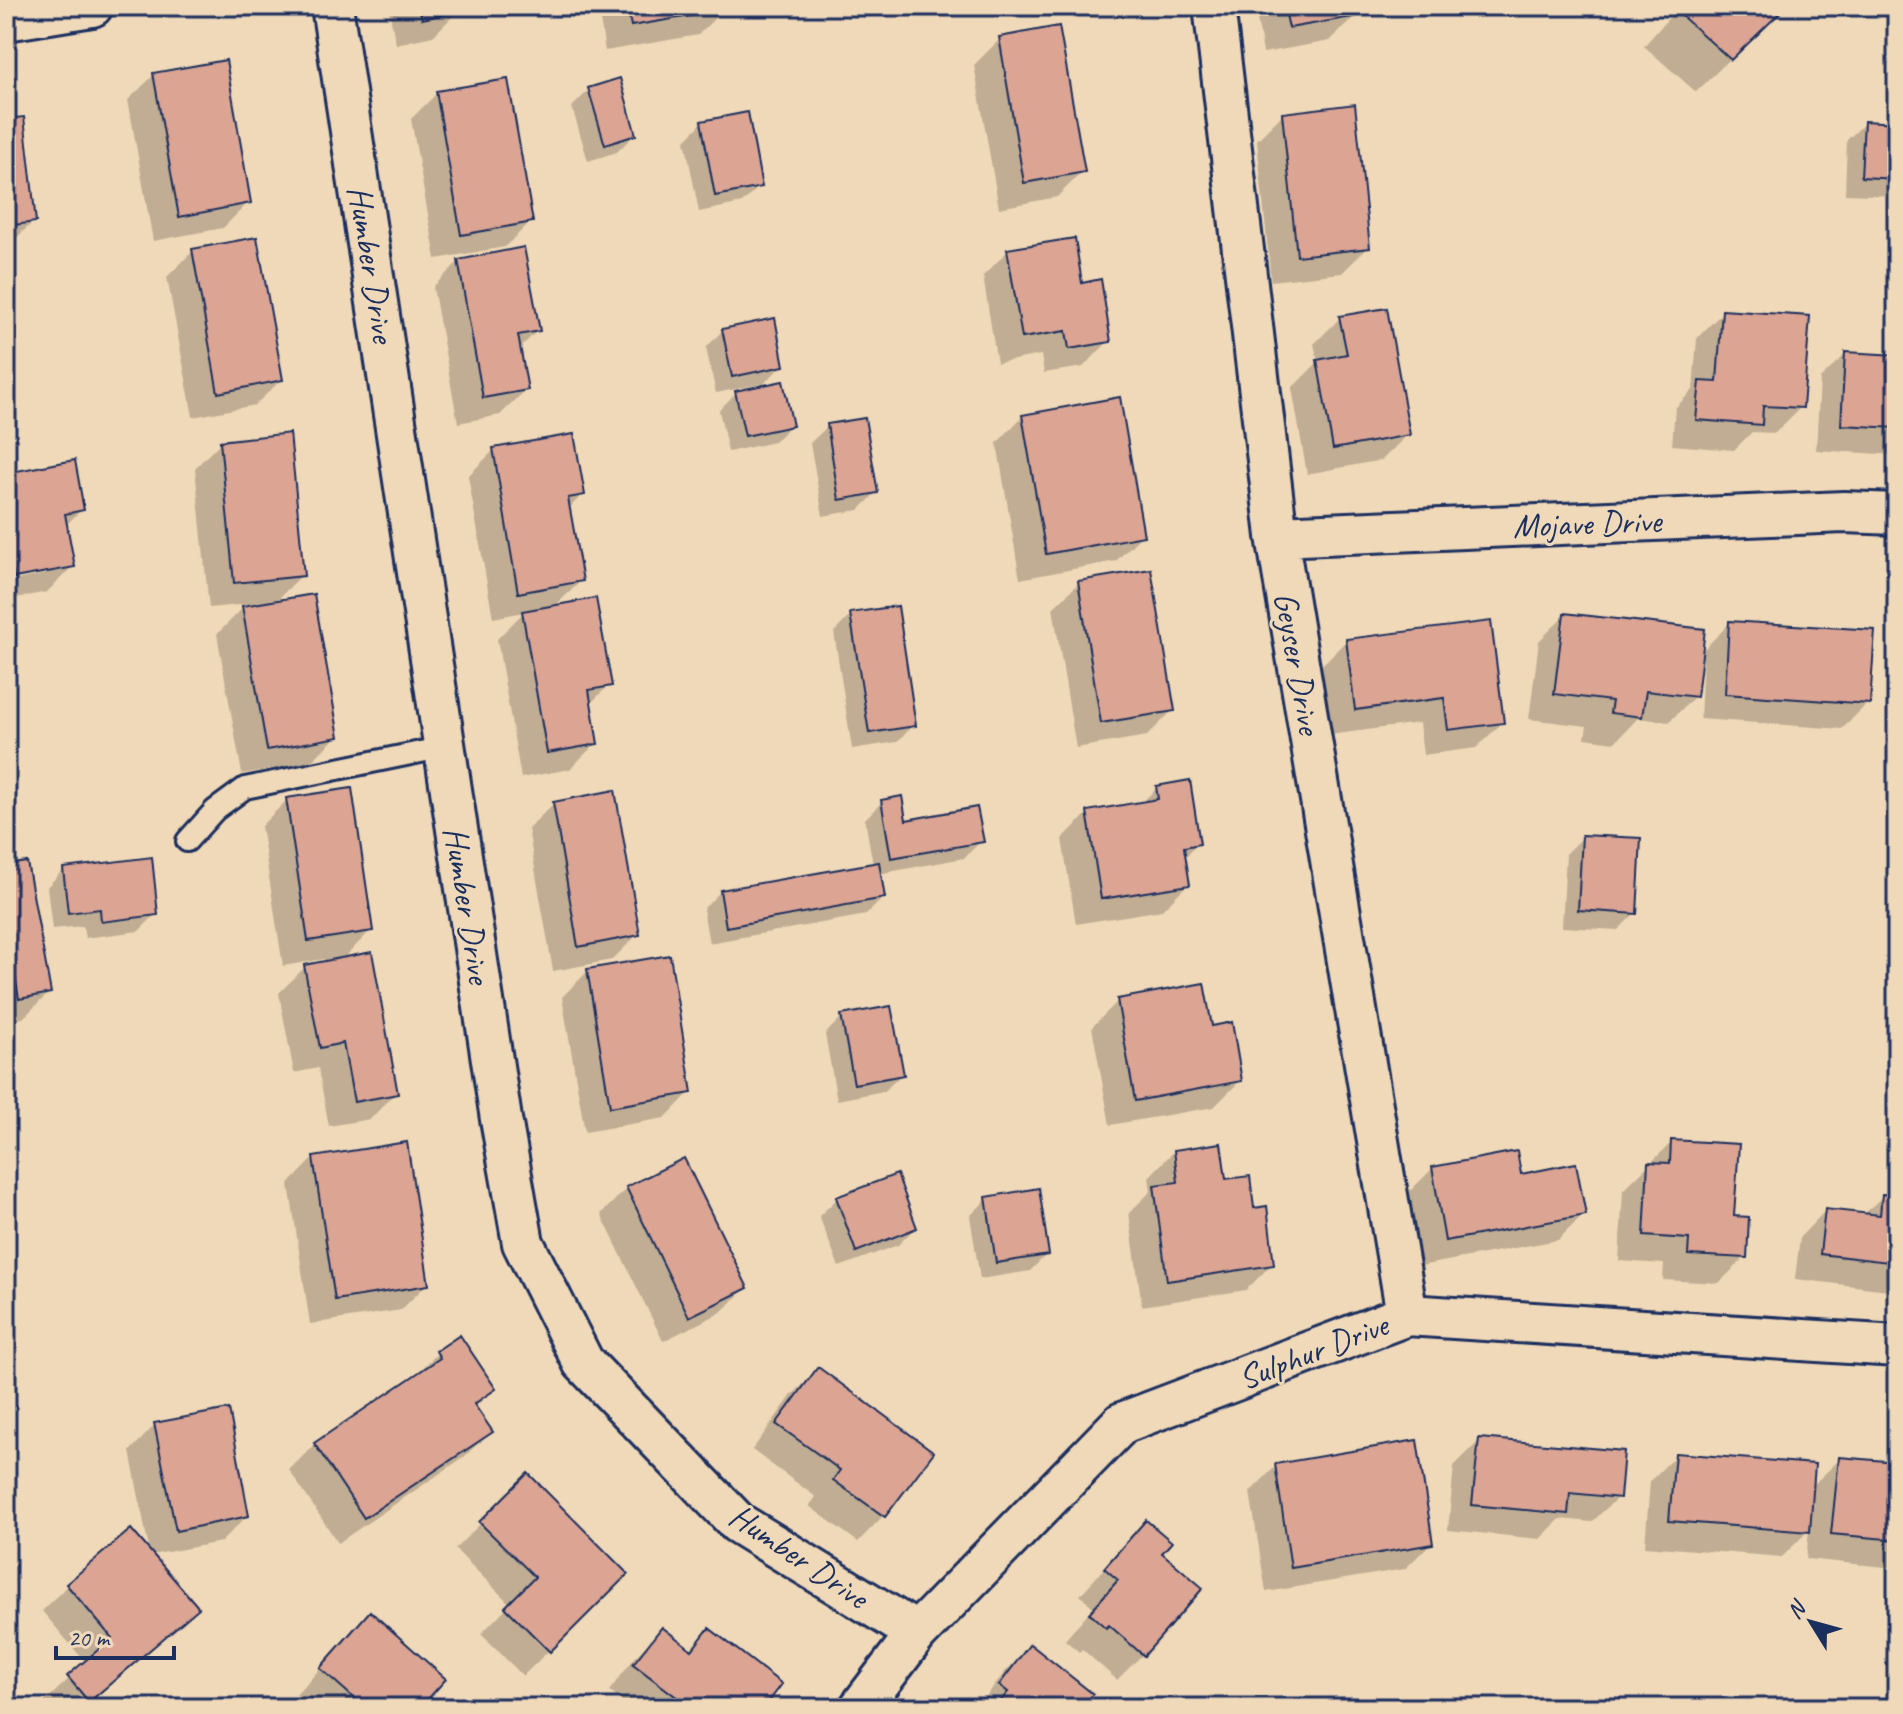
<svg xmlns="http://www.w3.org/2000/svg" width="1903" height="1714" font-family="Caveat,sans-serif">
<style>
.shadow{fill:#0003}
.building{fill:#dba493;stroke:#1b2f5e;stroke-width:2}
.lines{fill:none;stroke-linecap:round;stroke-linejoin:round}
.lane-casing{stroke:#1b2f5e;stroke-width:26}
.street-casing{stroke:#1b2f5e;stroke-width:46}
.lane{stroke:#f0d9b8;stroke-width:20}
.street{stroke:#f0d9b8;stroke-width:40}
.labels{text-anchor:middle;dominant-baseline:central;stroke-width:6;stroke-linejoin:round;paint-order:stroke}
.street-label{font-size:34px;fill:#1b2f5e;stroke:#f0d9b8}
</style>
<rect width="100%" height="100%" fill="#f0d9b8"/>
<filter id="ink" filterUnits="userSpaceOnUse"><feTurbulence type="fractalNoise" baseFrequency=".0125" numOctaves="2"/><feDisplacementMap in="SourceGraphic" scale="16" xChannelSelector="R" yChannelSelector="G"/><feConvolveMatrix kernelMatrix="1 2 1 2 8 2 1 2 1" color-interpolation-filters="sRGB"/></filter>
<g filter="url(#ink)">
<path class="shadow" d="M388 6H495L453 16 433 36 396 44Z
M606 6H724V9L698 35 605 51 599 13Z
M956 6H1013L957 15Z
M1234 6H1354L1356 15 1330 41 1263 53 1256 13 1236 17Z
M1679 6H1785L1696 92 1644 46Z
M1886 6H1897V13L1885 11Z
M1000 39 1083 171 1057 197 999 208 974 65Z
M154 75 249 202 223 228 153 241 128 100Z
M589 90 634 135 617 152 588 161 572 107Z
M437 93 531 221 505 247 436 259 411 119Z
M1282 115 1368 247 1342 273 1271 281 1257 140Z
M6 121 34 221 6 248Z
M702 123 760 186 742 203 699 212 685 140Z
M1865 123 1897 125V196L1845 194 1847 140Z
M193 251 281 380 255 405 193 417 167 277Z
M1008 251 1081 285 1109 341 1083 367 1044 373 1041 355 997 363 983 276Z
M459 261 538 330 518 350 526 390 500 415 458 423 433 287Z
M1723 312 1801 407 1775 433 1752 432 1734 450 1672 445 1675 408 1693 390 1697 338Z
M1340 318 1408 434 1382 460 1307 474 1292 388 1318 362 1314 344Z
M723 330 782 366 760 387V384L716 393 706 348Z
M1846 354 1897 357V455L1816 450 1820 379Z
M736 393 791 425 774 442 728 452 719 410Z
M1022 417 1142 535 1116 561 1020 579 997 443Z
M828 426 876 493 859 510 823 516 810 443Z
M221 442 302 575 275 602 337 736 311 762 242 774 217 634 247 604 209 608 195 468Z
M494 450 583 494 568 509 581 581 554 607 609 685 589 705 596 743 570 769 521 778 497 639 524 612 493 618 468 476Z
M6 475 82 509 65 526 73 566 47 592 6 600V582L46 574V570L6 578Z
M1079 583 1173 710 1147 736 1076 748 1053 608Z
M851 615 914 725 897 742 852 749 834 632Z
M1565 615 1701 652 1730 623 1868 703 1842 729 1700 719 1703 658 1700 657 1695 696 1669 722 1638 718 1615 742 1585 738 1587 726 1529 719 1539 641Z
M1347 640 1502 723 1476 748 1423 755 1419 723 1329 735 1321 666Z
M1897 681V715H1894Z
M1157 788 1198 843 1184 858 1188 884 1162 910 1076 924 1062 839 1088 813 1140 804Z
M287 800 371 930 342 960 396 1093 370 1119 329 1126 318 1068 294 1073 279 993 305 967 325 963 324 959 283 966 261 826Z
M882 802 905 822 981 841 964 858 878 874 883 898 866 915 709 943 703 909 720 892 873 865 865 819Z
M554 803 638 934 612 960 553 971 528 829Z
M1583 837 1635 913 1618 930 1562 927 1566 854Z
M6 867 49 993 23 1018 6 1021Z
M64 869 156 914 139 931 85 938 83 926 52 929 47 887Z
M588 971 690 1092 665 1118 585 1132 562 997Z
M1118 1001 1210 1028 1240 1081 1214 1107 1110 1125 1092 1027Z
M842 1017 902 1074 884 1091 837 1100 825 1034Z
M1672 1142 1732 1218 1745 1257 1719 1283 1663 1280 1664 1264 1619 1261 1623 1190Z
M1174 1151 1224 1181 1253 1210 1272 1264 1246 1290 1142 1306 1129 1213 1151 1191 1149 1177Z
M314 1158 427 1284 401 1310 310 1324 289 1184Z
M1432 1169 1584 1214 1558 1240 1420 1266 1407 1194Z
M896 1177 915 1228 898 1245 839 1267 819 1216 837 1199Z
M627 1188 746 1288 720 1313 663 1341 601 1214Z
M1883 1196 1897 1197V1291L1795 1279 1800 1237 1825 1211 1863 1215Z
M987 1199 1047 1254 1030 1271 980 1279 970 1216Z
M438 1353 494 1389 474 1408 490 1432 464 1457 338 1543 289 1470 315 1444 412 1378Z
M818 1370 931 1452 883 1516 858 1542 809 1506 816 1497 752 1450 792 1395Z
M155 1425 247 1516 221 1542 151 1555 196 1608 170 1633 83 1708H47L43 1703 86 1663 42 1611 67 1586 131 1532 150 1554 130 1451Z
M1480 1440 1618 1497 1592 1522 1560 1519 1540 1539 1448 1530 1454 1466Z
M1676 1455 1811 1487 1840 1459 1897 1464V1583H1894L1895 1568 1806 1559 1809 1530 1782 1557 1645 1546 1650 1481Z
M1276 1466 1431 1543 1405 1569 1266 1592 1250 1492Z
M528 1476 626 1574 523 1676 481 1634 510 1604 455 1549Z
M1146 1523 1159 1553 1143 1654 1117 1680 1082 1649 1079 1652 1065 1640 1093 1607 1080 1595Z
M370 1614 417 1708H311L296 1695Z
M662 1629 689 1650 709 1630 761 1708H631L609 1691 637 1655Z
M1030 1647 1080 1708H977L1005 1672Z"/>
<path class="building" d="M419 6H460L461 11 422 19Z
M627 6H726V10L631 26Z
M1284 6H1356L1358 16 1289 28Z
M1680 6H1787L1731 60 1676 11Z
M1059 26 1085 172 1024 183 999 37Z
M226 60 251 203 179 217 153 73Z
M620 78 636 135 605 145 588 88Z
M508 79 533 222 461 235 436 91Z
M1355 104 1370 248 1297 256 1282 113Z
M748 112 762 187 715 196 701 121Z
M24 117 36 222 6 226V119Z
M1864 121 1897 123V179L1861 177Z
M257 237 283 380 218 393 192 249Z
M1075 238 1082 283 1101 279 1111 342 1069 349 1066 331 1022 338 1007 249Z
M524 247 540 331 518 335 528 390 483 398 458 260Z
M1387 308 1410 435 1333 449 1317 360 1347 354 1339 316Z
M1722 310 1810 316 1803 408 1763 406 1762 425 1696 420 1700 381 1717 382Z
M775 318 784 366 732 377 722 329Z
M1845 352 1897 355V428L1841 425Z
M783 381 793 426 745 436 735 391Z
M1120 397 1144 536 1046 554 1022 415Z
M865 418 878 493 839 500 827 424Z
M290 433 304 576 234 583 220 441Z
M574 434 585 495 568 498 583 581 518 593 493 448Z
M75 460 84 510 65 514 75 567 14 578 6 533V473Z
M1151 569 1175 711 1101 723 1078 581Z
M314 594 339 737 267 750 242 606Z
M596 598 612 686 589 690 598 744 547 753 522 611Z
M898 606 916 726 869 733 850 613Z
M1564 613 1705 629 1697 697 1646 691 1642 717 1610 713 1612 701 1554 694Z
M1491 621 1504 723 1448 730 1444 698 1355 710 1346 639Z
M1729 621 1875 630 1870 704 1725 694Z
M1190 780 1200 844 1184 847 1190 885 1101 899 1087 811 1158 799 1156 786Z
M352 788 373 931 308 941 286 798Z
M615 790 640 935 578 947 553 802Z
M902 796 906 820 977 807 984 842 891 858 881 800Z
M1582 835 1641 838 1637 914 1578 910Z
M152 857 158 915 101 922 100 909 68 913 63 868Z
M27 862 51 993 19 999 15 975 6 977V865Z
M879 862 885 898 726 927 720 890Z
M372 952 398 1094 354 1102 343 1043 320 1048 304 965Z
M670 955 692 1093 610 1107 587 969Z
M1204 983 1212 1026 1232 1022 1242 1081 1135 1101 1117 999Z
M891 1006 904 1075 854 1084 841 1015Z
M1671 1140 1739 1144 1734 1216 1749 1217 1747 1258 1688 1255 1689 1239 1644 1236 1648 1162 1670 1163Z
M407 1142 429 1285 335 1300 313 1157Z
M1221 1143 1226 1179 1250 1176 1254 1208 1267 1206 1274 1265 1167 1281 1154 1185 1178 1182 1174 1150Z
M1517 1151 1521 1174 1576 1163 1586 1215 1445 1241 1432 1167Z
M684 1158 748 1288 689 1317 626 1187Z
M897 1174 917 1228 856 1252 836 1197Z
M1039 1188 1049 1255 996 1263 986 1197Z
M1882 1194 1897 1195V1263L1820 1254 1825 1209 1880 1215Z
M6 1201 14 1249 6 1251Z
M460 1335 496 1389 474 1404 493 1432 364 1518 314 1443 440 1358 436 1351Z
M818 1367 934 1452 885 1517 833 1480 840 1470 776 1424Z
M229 1409 249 1516 176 1531 154 1423Z
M1479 1438 1624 1451 1620 1498 1570 1493 1568 1514 1472 1505Z
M1417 1440 1433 1544 1291 1568 1275 1464Z
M1675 1453 1815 1464 1810 1532 1669 1521Z
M1839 1457 1897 1462V1540L1831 1534Z
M528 1473 628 1574 550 1652 505 1607 535 1577 479 1522Z
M1146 1520 1172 1542 1162 1553 1203 1588 1144 1656 1109 1625 1106 1628 1089 1613 1118 1580 1104 1568Z
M131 1529 199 1608 89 1702 67 1676 112 1638 66 1584Z
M370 1611 446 1679 420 1708H365L320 1668Z
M662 1627 692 1650 709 1628 782 1684 764 1708H691L633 1664Z
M1030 1644 1093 1694 1082 1708H995L1008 1692 999 1685Z"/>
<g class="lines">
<defs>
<path id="lane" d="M187 841 215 810 245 788 445 747"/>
<path id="street" d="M332 6 501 1119 523 1243 583 1362 738 1523 917 1633
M1214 6 1277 536 1407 1315
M6 20 92 6
M1277 536 1844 512 1897 514
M860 1708 917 1633 1122 1423 1407 1315 1897 1346"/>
</defs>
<use href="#lane" class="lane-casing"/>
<use href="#street" class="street-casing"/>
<use href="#lane" class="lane"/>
<use href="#street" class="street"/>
</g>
</g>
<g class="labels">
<g class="street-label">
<text transform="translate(372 264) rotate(81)">Humber Drive</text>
<text transform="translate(1587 523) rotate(-2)">Mojave Drive</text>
<text transform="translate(1298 663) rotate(80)">Geyser Drive</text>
<text transform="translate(468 905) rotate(81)">Humber Drive</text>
<text transform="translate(1313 1351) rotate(-21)">Sulphur Drive</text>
<text transform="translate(799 1556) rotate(34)">Humber Drive</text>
</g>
</g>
<rect width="1903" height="1714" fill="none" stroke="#f0d9b8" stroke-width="32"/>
<rect x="16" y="16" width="1871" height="1682" fill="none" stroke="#1b2f5e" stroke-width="3" filter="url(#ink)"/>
<g transform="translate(1811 1622) rotate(307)" stroke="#f0d9b8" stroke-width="6" paint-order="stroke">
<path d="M0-6L14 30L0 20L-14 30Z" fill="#1b2f5e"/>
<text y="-12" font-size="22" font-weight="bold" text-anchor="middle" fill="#1b2f5e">N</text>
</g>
<path d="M56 1646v12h118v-12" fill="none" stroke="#1b2f5e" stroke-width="4"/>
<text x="68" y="1646" font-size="24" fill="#1b2f5e" stroke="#f0d9b8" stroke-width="6" paint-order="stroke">20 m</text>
</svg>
